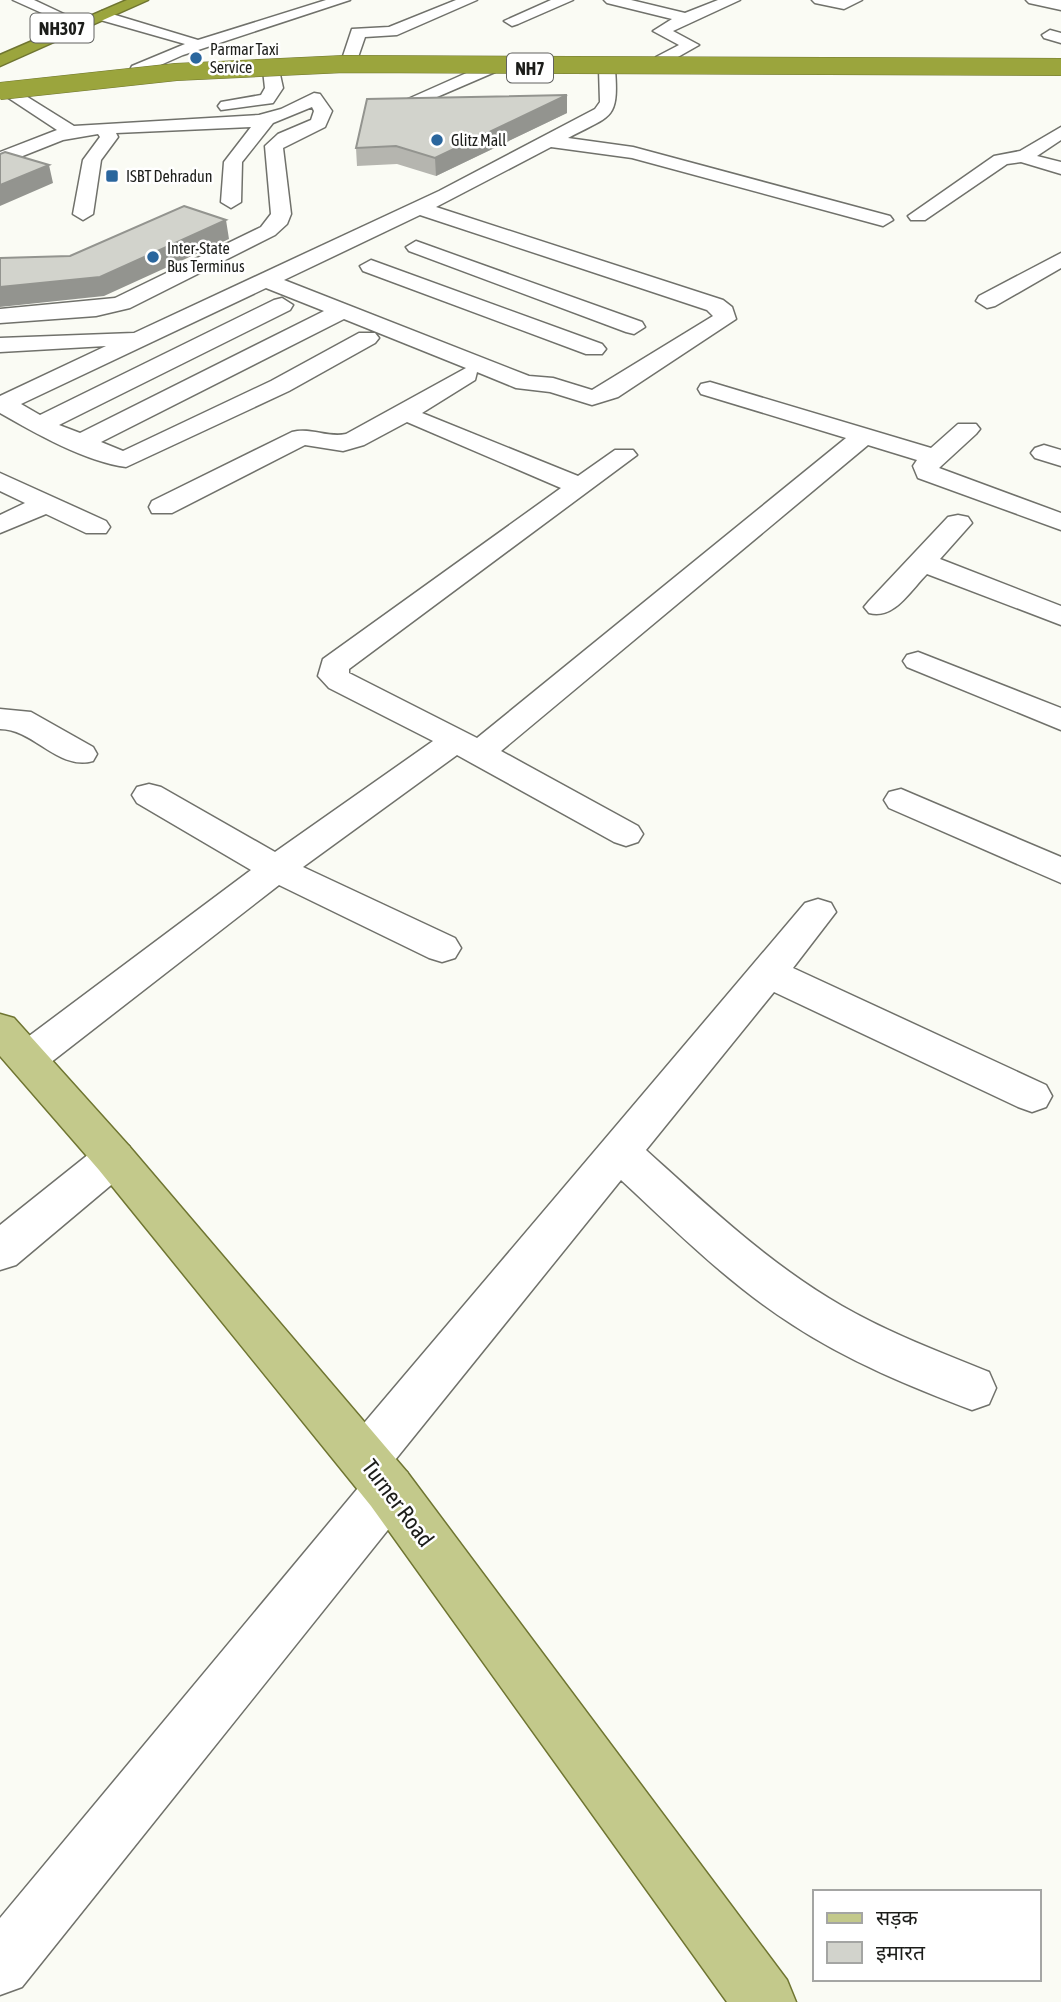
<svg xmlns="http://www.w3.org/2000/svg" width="1061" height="2002" font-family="'Asap Condensed','Noto Sans Devanagari',sans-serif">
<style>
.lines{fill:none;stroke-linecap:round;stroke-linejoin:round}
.minor-casing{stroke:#70716b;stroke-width:3}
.major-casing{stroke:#6f7531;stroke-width:3}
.highway-casing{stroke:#6f7531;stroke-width:3}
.minor{fill:#fff;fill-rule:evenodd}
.major{fill:#c3c98b;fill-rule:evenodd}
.highway{fill:#9ba53d;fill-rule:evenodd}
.highway-bridge-casing{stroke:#6f7531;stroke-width:18;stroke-linecap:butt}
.highway-bridge{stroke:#9ba53d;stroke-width:17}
.wall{fill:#b5b5af}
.shaded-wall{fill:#93948f}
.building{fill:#d2d3cc;stroke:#93948f;stroke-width:2}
.poi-dot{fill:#2a669d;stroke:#fff;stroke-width:2.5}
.labels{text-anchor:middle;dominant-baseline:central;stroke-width:5;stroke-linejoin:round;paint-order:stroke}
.far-poi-label{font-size:16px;fill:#1c1d1a;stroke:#fff;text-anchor:start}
.shield{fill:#fff;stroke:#60615f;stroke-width:2}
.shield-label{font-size:18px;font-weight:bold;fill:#1c1d1a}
.near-street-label{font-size:23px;fill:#1c1d1a;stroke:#fff}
</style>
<rect width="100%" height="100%" fill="#fafbf4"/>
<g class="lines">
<defs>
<path id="minor" d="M13 0H34L66 15 63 18H53Z
M326 0H350L183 55 138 75 130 70 132 66 185 44 97 19 94 16 102 11 198 40Z
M456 0H477L397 35 365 37 356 63 350 64 342 59 352 29 389 27Z
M551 0H573L518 24 512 26 504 21Z
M604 0H631L685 13 718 0H740L673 31 699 45 662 66 656 65V57L679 45 653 31 672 19 607 3Z
M812 0H862L844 9 815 3Z
M1026 0H1061V10L1029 3Z
M1050 30 1061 33V43L1044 38 1042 35Z
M489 63 495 64V72L423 103H411L408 99Z
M607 64 615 69C619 121 611 115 568 138L633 147 890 216 893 220 883 226 632 158 551 147 436 207 723 300 732 307 736 319 618 397 592 405 550 392 516 388 477 372 475 380 422 413 578 476 615 450H633L637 455 349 669V673L477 738 846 438 701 394 698 389 701 384 710 382 931 448 958 424H976L980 429 976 434 939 468 1061 513V530L918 478 913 466 917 460 868 445 501 751 638 826 643 834 638 842 626 846 614 842 457 755 303 867 455 938 461 948 455 958 442 962 429 958 279 885 41 1070 27 1075 13 1070 7 1059 13 1048 251 870 137 803 132 795 137 787 149 784 161 787 275 852 433 741 329 688 318 676 323 659 561 488 407 422 364 445 343 451 305 445 172 513H152L149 507 152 501 292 432C311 427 327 438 346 434L466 368 344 319 101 442 123 451 271 381 359 333H375L379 338 375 343 289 391 126 467C86 462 35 433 0 413V396L106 346 0 352V338L134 333 439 191 595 109 600 102 599 69ZM420 215 707 310 713 316 592 390 553 378 529 376 284 280ZM266 288 324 311 80 433 59 425 290 310 293 305 282 298 274 300 40 415 21 404Z
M271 65 279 70 283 88 273 103 221 110 218 106 221 102 261 95 265 88 263 70Z
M13 88 74 126 259 115 281 109 314 93 320 94 332 111 325 127 283 148 291 214 287 224 275 235 130 308 96 316 0 323V309L115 298 261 227 271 214 265 146 278 134 311 120 314 111 312 107 273 123 242 162 241 202 231 208 221 202 224 162 251 127 116 133 118 137 101 160 93 214 83 220 73 214 83 160 100 137 98 134 63 140 0 165V152L57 130 7 97 4 93Z
M1061 127V140L1037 156 1061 162V174L1021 162 1007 164 925 220H911L908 216 994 156 1020 151Z
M416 241 642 322 645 327 634 334 626 332 409 251 406 247Z
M1061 253V268L995 306 987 308 976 301 979 296Z
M371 260 602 344 606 349 602 354H586L363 271 360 266Z
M1044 445 1061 450V466L1035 458 1031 453 1035 448Z
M0 473 106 521 110 527 106 533H86L46 514 0 533V515L25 503 0 491Z
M958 515 968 517 972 523 940 559 1061 606V625L927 574C910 591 894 620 869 613L864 607 869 601 948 517Z
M918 652 1061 708V730L907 667 903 661 907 655Z
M0 709 31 712 93 747 97 754 93 761C58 771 34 729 0 729Z
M901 789 1061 857V883L889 808 884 800 889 792Z
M818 899 831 903 836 912 793 968 1046 1085 1052 1096 1046 1107 1032 1112 1018 1107 774 992 646 1150C708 1206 769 1264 842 1306 889 1333 940 1352 989 1372L996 1388 989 1404 972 1410C911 1387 848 1361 793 1325 730 1285 676 1231 621 1180L391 1465 407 1472 414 1489 407 1506 22 1987 0 1995V1918L363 1482 348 1476 340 1459 348 1442 805 903Z
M114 1141 129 1146 135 1158 129 1170 16 1265 0 1270V1225L99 1146Z"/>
<path id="major" d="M0 1014 14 1018 129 1146 407 1472 787 1980 796 2002H727L371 1506 99 1170 0 1056Z"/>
<path id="highway" d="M127 0H148L0 66V55Z"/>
</defs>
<use href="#minor" class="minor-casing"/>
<use href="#major" class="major-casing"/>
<use href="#highway" class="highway-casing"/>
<use href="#minor" class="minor"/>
<use href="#major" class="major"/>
<use href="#highway" class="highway"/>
<defs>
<path id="highway-bridge" d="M0 91 176 72 344 64 1061 67"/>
</defs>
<use href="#highway-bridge" class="highway-bridge-casing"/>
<use href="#highway-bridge" class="highway-bridge"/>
</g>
<path class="wall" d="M567 95V113L436 176 397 164 357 166 356 148Z"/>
<path class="shaded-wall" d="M567 95V113L436 176 435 158Z
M49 165 53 183 0 206V185Z
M226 220 229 239 104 296 0 307V287Z"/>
<path class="building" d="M567 95 435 158 396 146 356 148 367 99Z
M5 152 49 165 0 185V154Z
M184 206 226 220 100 277 0 287V258L70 256Z"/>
<g class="poi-dot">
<circle cx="196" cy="58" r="7"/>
<circle cx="437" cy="140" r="7"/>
<rect x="105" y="169" width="14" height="14" rx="3.5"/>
<circle cx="153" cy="257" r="7"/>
</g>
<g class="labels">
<g class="far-poi-label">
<text x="210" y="49">Parmar Taxi<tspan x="210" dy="18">Service</tspan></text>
<text x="451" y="140">Glitz Mall</text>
<text x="126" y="176">ISBT Dehradun</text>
<text x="167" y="248">Inter-State<tspan x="167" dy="18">Bus Terminus</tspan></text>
</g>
<g class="shield">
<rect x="30.5" y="13.5" width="63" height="29" rx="5"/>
<rect x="507" y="53.5" width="46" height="29" rx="5"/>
</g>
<g class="shield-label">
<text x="62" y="28">NH307</text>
<text x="530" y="68">NH7</text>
</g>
<g class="near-street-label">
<text transform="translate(398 1503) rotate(53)">Turner Road</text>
</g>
</g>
<rect x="813" y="1890" width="228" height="91" fill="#ffffff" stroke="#a4a5a3" stroke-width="2"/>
<rect x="827" y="1913" width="35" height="10" fill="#c3c98b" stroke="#a4a5a3" stroke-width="2"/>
<text x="876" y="1925" font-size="21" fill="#1c1d1a">सड़क</text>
<rect x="827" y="1942" width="35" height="21" fill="#d2d3cc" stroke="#a4a5a3" stroke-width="2"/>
<text x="876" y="1960" font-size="21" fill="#1c1d1a">इमारत</text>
</svg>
